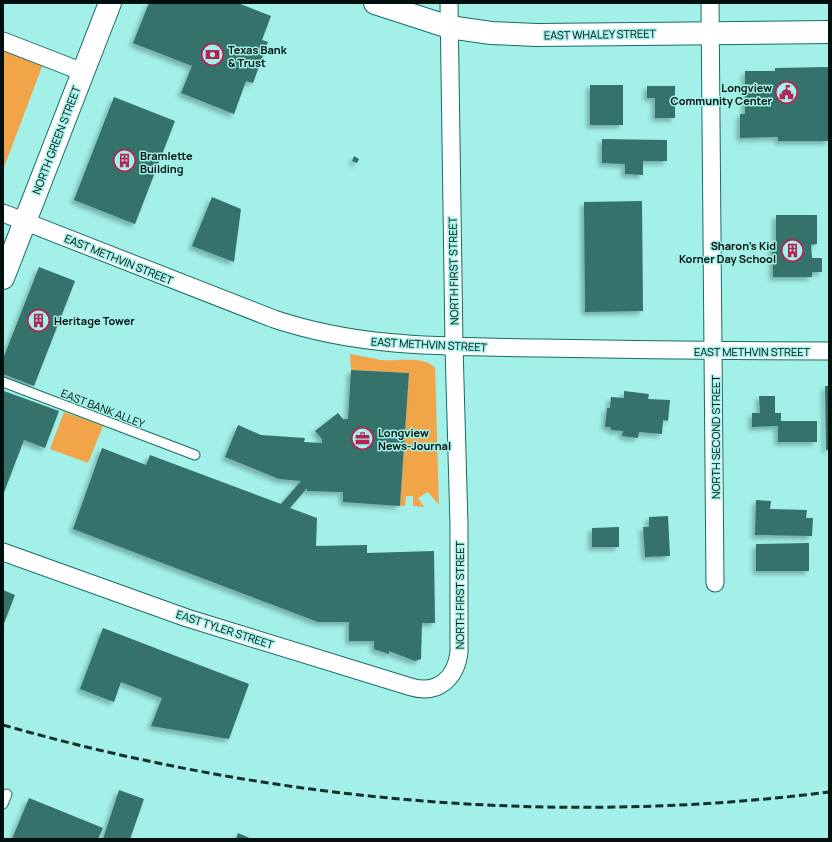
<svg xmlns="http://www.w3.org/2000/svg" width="832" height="842" font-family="Manrope,sans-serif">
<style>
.green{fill:#f2a449}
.building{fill:#34726c;filter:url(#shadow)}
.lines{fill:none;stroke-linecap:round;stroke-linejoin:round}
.service-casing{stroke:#176d66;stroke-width:11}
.minor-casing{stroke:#176d66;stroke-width:19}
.tertiary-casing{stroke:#176d66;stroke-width:24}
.service{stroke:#fff;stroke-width:9}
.minor{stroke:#fff;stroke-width:17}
.tertiary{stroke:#fff;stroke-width:22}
.rail{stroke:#172f2c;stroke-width:3;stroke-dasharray:8 4;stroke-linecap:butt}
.labels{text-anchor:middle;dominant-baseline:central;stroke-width:3;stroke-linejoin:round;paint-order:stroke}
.street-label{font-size:11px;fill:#00100e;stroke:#a2f0e7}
.poi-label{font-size:11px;font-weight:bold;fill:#00100e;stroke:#a2f0e7;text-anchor:start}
</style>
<defs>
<filter id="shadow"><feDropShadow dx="-3.5" dy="3.5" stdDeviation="2" flood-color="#0004"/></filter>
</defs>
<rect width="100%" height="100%" fill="#a2f0e7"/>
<path class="green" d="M3 48 43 64 3 170Z
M350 354C360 356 371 358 381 360 398 362 423 355 435 368L439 505 428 492 418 498 424 507 413 506V496H406L405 506H400L409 373 351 370Z
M64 412 103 426 88 463 50 449Z"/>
<path class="building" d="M149 3H238L271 16 262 40 268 42 253 83 246 81 234 114 181 93 192 66 133 43Z
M829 67V141H778V137L740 138V114H745V71H775V68Z
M590 85H623V125H590Z
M647 86H675V118H655V98H647Z
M114 97 175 121 135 224 74 200Z
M602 139 667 140V161H643V175L625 174V164L602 163Z
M354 156 359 159 357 163 352 161Z
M212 197 241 209 234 262 192 246Z
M642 201 643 311 585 312 584 202Z
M776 215H817V244L811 245 812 258H822V272H812V277H773L772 245H776Z
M39 267 75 281 34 386 3 374V359Z
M351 370 409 373 400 506 343 502V492L307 491V488L290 508 317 518 316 546 367 545V553L434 551 435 623H422L421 659 415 661 389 651V654L374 649V641H349V622H318L73 529 102 448 146 465 150 455 281 504 301 481 279 479 225 457 238 425 261 435 305 438 304 442 322 443V439L315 431 338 413 343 419H348Z
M825 386H829V450H826Z
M4 391 59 411 45 448 24 440 3 495Z
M624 391 649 394 648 399 670 400 668 421 663 420 662 434 639 432 638 438 622 436 623 431 611 430V427H605L607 408H610L611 397 624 398Z
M759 396H775V413H781V421H817V442H778V426L752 427V413H760Z
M756 500 771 501 770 509 807 510 806 518H813L812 536 755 535Z
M668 516 670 556 645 557 643 527H649V517Z
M619 527V547H592V528Z
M809 543V571H756V544Z
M3 590 15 595 3 626Z
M103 628 249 684 229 739 151 726 162 698 121 682 114 702 80 689Z
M119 790 144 799 130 839H103Z
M29 798 103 828 98 839H12Z
M238 833 252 839H236Z"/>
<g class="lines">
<defs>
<path id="service" d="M3 382 195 455
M3 804 7 794"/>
<path id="minor" d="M710 3 715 583
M3 41 83 72
M3 213 274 319C364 349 448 346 541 348 637 350 733 351 829 351
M3 552 187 618 411 687C438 695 456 678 459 652V525L454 346 449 3"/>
<path id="tertiary" d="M375 3 449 27 491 33 537 35 829 32
M3 278 110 3"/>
</defs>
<use href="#service" class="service-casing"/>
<use href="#minor" class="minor-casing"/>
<use href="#tertiary" class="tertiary-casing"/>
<use href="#service" class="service"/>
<use href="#minor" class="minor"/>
<use href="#tertiary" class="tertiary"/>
<path class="rail" d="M3 725C270 801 554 827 829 792"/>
</g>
<defs>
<symbol id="bank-ring" viewBox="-11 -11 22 22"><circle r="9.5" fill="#a2f0e7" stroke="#b42555" stroke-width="1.5"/><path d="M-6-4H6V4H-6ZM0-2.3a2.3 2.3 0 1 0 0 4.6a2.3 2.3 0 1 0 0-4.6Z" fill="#b42555"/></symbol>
<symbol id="civic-ring" viewBox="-11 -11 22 22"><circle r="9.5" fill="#a2f0e7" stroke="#b42555" stroke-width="1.5"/><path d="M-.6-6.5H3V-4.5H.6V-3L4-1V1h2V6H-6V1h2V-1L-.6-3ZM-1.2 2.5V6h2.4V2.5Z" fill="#b42555"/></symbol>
<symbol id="building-ring" viewBox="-11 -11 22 22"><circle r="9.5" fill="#a2f0e7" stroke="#b42555" stroke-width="1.5"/><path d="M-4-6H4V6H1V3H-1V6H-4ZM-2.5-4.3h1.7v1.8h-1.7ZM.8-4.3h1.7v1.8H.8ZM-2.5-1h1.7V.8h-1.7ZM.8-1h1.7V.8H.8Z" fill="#b42555"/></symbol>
<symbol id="office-ring" viewBox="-11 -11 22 22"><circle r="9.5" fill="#a2f0e7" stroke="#b42555" stroke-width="1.5"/><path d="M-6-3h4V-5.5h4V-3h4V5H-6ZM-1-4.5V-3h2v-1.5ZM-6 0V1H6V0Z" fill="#b42555"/></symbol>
</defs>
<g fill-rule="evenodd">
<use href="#bank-ring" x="200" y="42" width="25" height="25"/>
<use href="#civic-ring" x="774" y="80" width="25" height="25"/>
<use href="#building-ring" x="112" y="148" width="25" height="25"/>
<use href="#building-ring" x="780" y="238" width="25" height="25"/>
<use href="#building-ring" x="26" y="308" width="25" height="25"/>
<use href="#office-ring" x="350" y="426" width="25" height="25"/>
</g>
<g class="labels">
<g class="street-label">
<text transform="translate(600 34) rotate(-1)">EAST WHALEY STREET</text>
<text transform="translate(56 140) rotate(-69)">NORTH GREEN STREET</text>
<text transform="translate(119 259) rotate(22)">EAST METHVIN STREET</text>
<text transform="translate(453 271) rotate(-91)">NORTH FIRST STREET</text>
<text transform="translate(429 344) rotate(3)">EAST METHVIN STREET</text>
<text x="752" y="351">EAST METHVIN STREET</text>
<text transform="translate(103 408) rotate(21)">EAST BANK ALLEY</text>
<text transform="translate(715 437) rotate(-90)">NORTH SECOND STREET</text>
<text transform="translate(459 595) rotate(-90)">NORTH FIRST STREET</text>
<text transform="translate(225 629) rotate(18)">EAST TYLER STREET</text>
</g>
<g class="poi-label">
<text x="228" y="49">Texas Bank<tspan x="228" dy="13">&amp; Trust</tspan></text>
<text x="772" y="87" text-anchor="end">Longview<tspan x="772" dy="13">Community Center</tspan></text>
<text x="140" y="155">Bramlette<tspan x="140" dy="13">Building</tspan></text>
<text x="776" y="245" text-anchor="end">Sharon's Kid<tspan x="776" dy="13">Korner Day School</tspan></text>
<text x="54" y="320">Heritage Tower</text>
<text x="378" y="432">Longview<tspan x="378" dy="13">News-Journal</tspan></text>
</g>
</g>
<rect width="832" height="842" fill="none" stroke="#00100e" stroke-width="8"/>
</svg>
